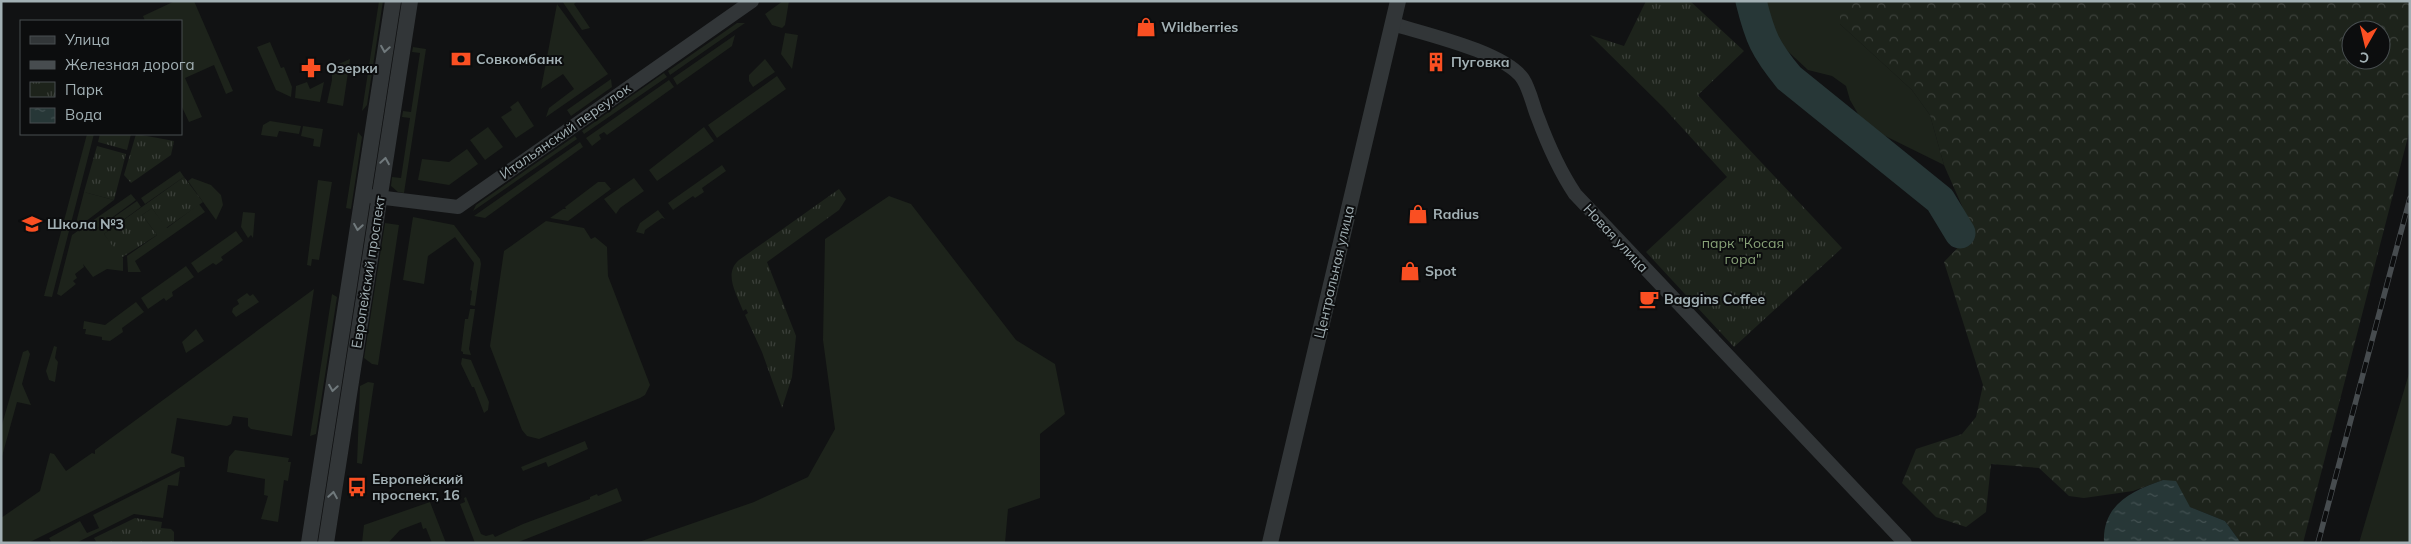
<svg xmlns="http://www.w3.org/2000/svg" width="2411" height="544" font-family="Mulish,sans-serif">
<style>
.grass{fill:#1d231b}
.forest{fill:url(#forest-crowns);fill-rule:evenodd}
.park{fill:url(#park-tufts)}
.water{fill:url(#water-ripples)}
.lines{fill:none;stroke-linecap:round;stroke-linejoin:round}
.river{stroke:#273737;stroke-width:31}
.minor{stroke:#323638;stroke-width:14}
.tertiary{stroke:#323638;stroke-width:16}
.rail-casing{stroke:#474c4f;stroke-width:5.5}
.rail{stroke:#0c0d0e;stroke-width:4;stroke-dasharray:11;stroke-linecap:butt}
.oneway{stroke:#70797c}
.labels{text-anchor:middle;dominant-baseline:central;stroke-width:4;stroke-linejoin:round;paint-order:stroke}
.poi-label{font-size:14px;font-weight:bold;fill:#a2b0b4;stroke:#0c0d0e;text-anchor:start}
.street-label{font-size:14px;fill:#a2b0b4;stroke:#0c0d0e}
.park-label{font-size:14px;fill:#87a077;stroke:#0c0d0e}
</style>
<defs>
<pattern id="forest-crowns" width="20" height="18" patternUnits="userSpaceOnUse" patternTransform="scale(1.25)"><rect width="20" height="18" fill="#1d231b"/><path d="M2 6a3 3 0 1 1 6 0M12 15a3 3 0 1 1 6 0" fill="none" stroke="#3b403a"/></pattern>
<pattern id="park-tufts" width="24" height="20" patternUnits="userSpaceOnUse" patternTransform="scale(1.25)"><rect width="24" height="20" fill="#1d231b"/><path d="M3 7l-1-3M5 7V3M7 7l1-3M15 17l-1-3M17 17v-4M19 17l1-3" fill="none" stroke="#3b403a"/></pattern>
<pattern id="water-ripples" width="26" height="14" patternUnits="userSpaceOnUse" patternTransform="scale(1.25)"><rect width="26" height="14" fill="#273737"/><path d="M2 4q2-2 4 0t4 0M15 11q2-2 4 0t4 0" fill="none" stroke="#435152"/></pattern>
</defs>
<rect width="100%" height="100%" fill="#111213"/>
<path class="grass" d="M175 1H194L233 91 226 94 214 65 185 78 202 117 189 122 181 105V21H145L143 16Z
M379 1H383L367 105 362 111Z
M562 1H577L574 4 590 28 582 30Z
M783 1H789L785 25 782 28 772 25 765 14Z
M1764 1H1840V24L1912 90 1930 115 1944 165 1865 126 1850 100 1846 86 1832 76 1808 70 1780 44Z
M557 4 608 74 546 117 549 108 574 89 563 74 541 89Z
M737 23H745L670 75 668 71Z
M785 33 798 35 792 69 781 54Z
M735 35 732 46 677 85 673 78Z
M270 42 281 68 284 67 292 87 291 97 276 90 257 47Z
M413 47 426 49 404 193 398 192 391 186 392 177 401 178 410 118 402 117 403 111 411 112 420 53 412 52Z
M350 59 343 106 327 103 332 80V67Z
M765 59 775 72 753 87 749 81V75Z
M664 73 667 77 584 134 582 131Z
M777 76 786 89 717 138 708 125Z
M611 79 612 87 571 116 567 110Z
M669 80 674 87 607 135 604 132 599 135 601 139 592 146 586 138Z
M307 82 310 89 324 82 320 102 295 98 296 86Z
M518 101 534 126 516 138 501 117 512 110 510 107Z
M270 121 301 126 299 134 279 131 277 137 261 135 263 125Z
M303 126 323 129 320 147 313 146 314 139 301 136Z
M488 127 503 147 485 160 470 140Z
M704 127 714 141 657 181 649 170Z
M358 132 362 137 351 209 346 208Z
M87 134H94L52 297 44 296Z
M575 136 577 139 473 211 476 205Z
M580 142 583 147 485 218 474 216Z
M467 149 478 164 449 185 418 180 422 159 449 162Z
M722 165 726 171 702 188 704 192 695 198 693 196 673 210 668 203Z
M180 171 184 177 145 204 141 198Z
M192 178 211 185 221 195 223 205 216 220 188 181Z
M634 178 644 191 620 208 616 214 604 199Z
M318 180 332 182 319 260 312 259 311 266 307 265Z
M598 182H605L611 189 568 221 550 218 563 209H566L565 207Z
M84 192 114 200 81 225 76 223Z
M131 194 136 200 91 233 137 201 141 207 104 234 123 258V271L107 269 93 277 83 264 84 267 75 274 77 278 73 281 76 284 61 296 57 294 72 235Z
M889 196 911 204 1016 340 1055 364 1065 414 1040 434V498L1008 509 1005 543H636L754 502 808 477 835 429 823 340 825 239Z
M199 204 205 212 135 261 141 272H128L127 256 157 235 142 215 152 208 167 228Z
M658 210 665 219 662 218 645 230 644 234 636 232 640 223Z
M243 212 255 213 253 238 251 235 248 238 241 227Z
M413 217 454 225 480 259 481 264 475 306 470 305 472 291 470 290 474 263 455 237 428 256 424 284 403 280Z
M546 221 584 228 591 239 595 237 607 247 608 276 650 385 645 395 640 398 539 439 527 436 522 430 490 346 504 251Z
M385 223 399 225 378 365 372 364 364 358Z
M236 231 243 241 221 257 223 260 216 265 213 263 198 273 191 263Z
M186 266 194 277 172 292 173 296 166 301 164 298 148 309 141 298Z
M314 289 292 436 251 429 248 426V418L233 416 231 424 227 426 177 418 171 453 184 457 185 467H181L28 543H1V518L40 491 50 453 54 454 66 471 92 453 95 454V450Z
M247 293 250 296 253 294 259 302 236 317 232 312 233 308 239 304 237 300Z
M332 294 337 297 316 434 310 436Z
M136 302 144 312 122 328 123 332 110 341 102 340V337L85 334 86 329H83L84 321 105 325Z
M470 309H475L469 349 471 355 463 354V352L461 351 465 319H468Z
M196 329 204 341 186 353 182 342Z
M54 346 57 347 55 358 58 362 55 382 49 380 46 371Z
M28 350 30 354 22 384 31 405 17 402 1 460V428L23 352Z
M462 358 471 360 489 402 488 410 484 413 474 387H472L461 364Z
M2410 370V543H2359Z
M368 382 374 383 362 464 357 463 360 386Z
M585 441 588 449 548 467 546 462 523 471 521 467Z
M235 450 289 458 288 462H291L288 481 284 480 278 522 261 519 268 496 264 495 265 479 227 472 229 457Z
M180 471 178 486 168 485 163 518 134 514 76 543H52L49 538 80 521 87 533 99 528 93 515Z
M617 488 622 501 516 543H475L460 504 465 502 464 498 466 497 481 534 486 536 493 534 495 537 523 524 590 499V497L597 494 598 496Z
M430 502 446 543H432L426 528 423 529 421 522 400 530 388 543H362L364 525Z"/>
<path class="forest" d="M1840 1H2410V129L2303 543H2241L2225 521 2190 507 2163 480 2133 491 2084 498 2069 496 2039 468 1991 464 1986 512 1966 527 1936 517 1902 483 1916 449 1962 434 1976 417 1983 385 1944 262 1967 238 1962 206 1944 165 1930 115 1912 90 1840 24ZM2351 30H2381V60H2351Z"/>
<path class="park" d="M1646 1H1690L1744 51 1698 95 1842 248 1734 347 1646 252 1727 177 1664 108 1590 35 1624 46Z
M100 134H131L127 150 98 142Z
M136 134 174 141 171 155 131 183 124 175Z
M97 146 126 154 114 200 84 192Z
M184 177 203 202 166 228 152 208 142 215 157 235 121 258 104 234Z
M839 189 846 199 839 210 767 262 796 336 792 377 782 408 762 352 745 315 748 313 746 309 743 311C737 294 723 274 739 260Z
M135 518 162 522 161 528 171 529 174 532V543H97L94 538Z"/>
<path class="water" d="M2163 480 2176 481 2190 507 2225 521 2241 543H2104C2102 504 2132 491 2163 480Z"/>
<g class="lines">
<path class="river" d="M1751 1C1760 37 1765 49 1789 78L1940 200 1960 233"/>
<path class="minor" d="M1393 24C1425 34 1505 52 1523 79 1530 90 1533 106 1538 118 1548 145 1559 170 1575 194L1905 543
M369 196 458 207 752 1"/>
<path class="tertiary" d="M309 543 393 1
M326 543 410 1
M1270 543 1398 1"/>
<defs>
<path id="rail" d="M2318 543 2410 198"/>
</defs>
<use href="#rail" class="rail-casing"/>
<use href="#rail" class="rail"/>
</g>
<defs><path id="oneway-chevron" d="M-2-3.5L2.5 0L-2 3.5" fill="none" stroke-width="1.6" stroke-linecap="round" stroke-linejoin="round" transform="scale(1.25)"/></defs>
<g class="oneway">
<use href="#oneway-chevron" transform="translate(385 49) rotate(99)"/>
<use href="#oneway-chevron" transform="translate(385 161) rotate(-81)"/>
<use href="#oneway-chevron" transform="translate(358 227) rotate(99)"/>
<use href="#oneway-chevron" transform="translate(333 388) rotate(99)"/>
<use href="#oneway-chevron" transform="translate(333 495) rotate(-81)"/>
</g>
<defs>
<symbol id="shop-bare" viewBox="-9 -9 18 18"><path d="M-5-2.5h2.3a2.7 3.5 0 0 1 5.4 0H5L5.5 6h-11ZM-1.5-2.5h3a1.5 2.3 0 0 0-3 0Z" fill="#fa4f22" stroke="#0c0d0e" stroke-width="2.5" paint-order="stroke"/></symbol>
<symbol id="bank-bare" viewBox="-9 -9 18 18"><path d="M-6-4H6V4H-6ZM0-2.3a2.3 2.3 0 1 0 0 4.6a2.3 2.3 0 1 0 0-4.6Z" fill="#fa4f22" stroke="#0c0d0e" stroke-width="2.5" paint-order="stroke"/></symbol>
<symbol id="building-bare" viewBox="-9 -9 18 18"><path d="M-4-6H4V6H1V3H-1V6H-4ZM-2.5-4.3h1.7v1.8h-1.7ZM.8-4.3h1.7v1.8H.8ZM-2.5-1h1.7V.8h-1.7ZM.8-1h1.7V.8H.8Z" fill="#fa4f22" stroke="#0c0d0e" stroke-width="2.5" paint-order="stroke"/></symbol>
<symbol id="pharmacy-bare" viewBox="-9 -9 18 18"><path d="M-2-6h4v4h4v4h-4v4h-4v-4h-4v-4h4Z" fill="#fa4f22" stroke="#0c0d0e" stroke-width="2.5" paint-order="stroke"/></symbol>
<symbol id="school-bare" viewBox="-9 -9 18 18"><path d="M0-5L7-2L0 1L-7-2ZM-4 1L0 2.5L4 1V4Q0 6-4 4Z" fill="#fa4f22" stroke="#0c0d0e" stroke-width="2.5" paint-order="stroke"/></symbol>
<symbol id="cafe-bare" viewBox="-9 -9 18 18"><path d="M-5.5-4.5H6V0H3Q3 3.5 0 3.5H-2.5Q-5.5 3.5-5.5 0ZM3-3.2v2h1.7v-2ZM-6 4.5H4V6H-6Z" fill="#fa4f22" stroke="#0c0d0e" stroke-width="2.5" paint-order="stroke"/></symbol>
<symbol id="bus-bare" viewBox="-9 -9 18 18"><path d="M-5-6H5V4H4V6H2V4H-2V6H-4V4H-5ZM-3.5-4V0h7V-4ZM-3.5 1.2v1.5H-2V1.2ZM2 1.2v1.5H3.5V1.2Z" fill="#fa4f22" stroke="#0c0d0e" stroke-width="2.5" paint-order="stroke"/></symbol>
</defs>
<g fill-rule="evenodd">
<use href="#shop-bare" x="1132" y="13" width="28" height="28"/>
<use href="#bank-bare" x="447" y="45" width="28" height="28"/>
<use href="#building-bare" x="1422" y="48" width="28" height="28"/>
<use href="#pharmacy-bare" x="297" y="54" width="28" height="28"/>
<use href="#shop-bare" x="1404" y="200" width="28" height="28"/>
<use href="#school-bare" x="18" y="210" width="28" height="28"/>
<use href="#shop-bare" x="1396" y="257" width="28" height="28"/>
<use href="#cafe-bare" x="1635" y="285" width="28" height="28"/>
<use href="#bus-bare" x="343" y="473" width="28" height="28"/>
</g>
<g class="labels">
<g class="poi-label">
<text x="1161" y="27">Wildberries</text>
<text x="476" y="59">Совкомбанк</text>
<text x="1451" y="62">Пуговка</text>
<text x="326" y="68">Озерки</text>
<text x="1433" y="214">Radius</text>
<text x="47" y="224">Школа №3</text>
<text x="1425" y="271">Spot</text>
<text x="1664" y="299">Baggins Coffee</text>
<text x="372" y="479">Европейский<tspan x="372" dy="16">проспект, 16</tspan></text>
</g>
<g class="street-label">
<text transform="translate(565 131) rotate(-35)">Итальянский переулок</text>
<text transform="translate(1616 238) rotate(47)">Новая улица</text>
<text transform="translate(368 272) rotate(-81)">Европейский проспект</text>
<text transform="translate(1334 272) rotate(-77)">Центральная улица</text>
</g>
<g class="park-label">
<text x="1743" y="243">парк "Косая<tspan x="1743" dy="16">гора"</tspan></text>
</g>
</g>
<rect width="2411" height="544" fill="none" stroke="#a2b0b4" stroke-width="5"/>
<rect x="20" y="20" width="162" height="115" fill="#0c0d0e" stroke="#484e50"/>
<rect x="30" y="36" width="25" height="8" fill="#323638" stroke="#484e50"/>
<text x="65" y="45" font-size="15" fill="#a2b0b4">Улица</text>
<rect x="30" y="61" width="25" height="8" fill="#474c4f" stroke="#484e50"/>
<text x="65" y="70" font-size="15" fill="#a2b0b4">Железная дорога</text>
<rect x="30" y="82" width="25" height="15" fill="url(#park-tufts)" stroke="#484e50"/>
<text x="65" y="95" font-size="15" fill="#a2b0b4">Парк</text>
<rect x="30" y="108" width="25" height="15" fill="url(#water-ripples)" stroke="#484e50"/>
<text x="65" y="120" font-size="15" fill="#a2b0b4">Вода</text>
<g transform="translate(2366 45) rotate(188)"><circle r="24" fill="#0c0d0e" stroke="#484e50"/>
<path d="M0-4L9 19L0 12L-9 19Z" fill="#fa4f22"/>
<text y="-8" font-size="14" font-weight="bold" text-anchor="middle" fill="#a2b0b4">С</text>
</g>
</svg>
